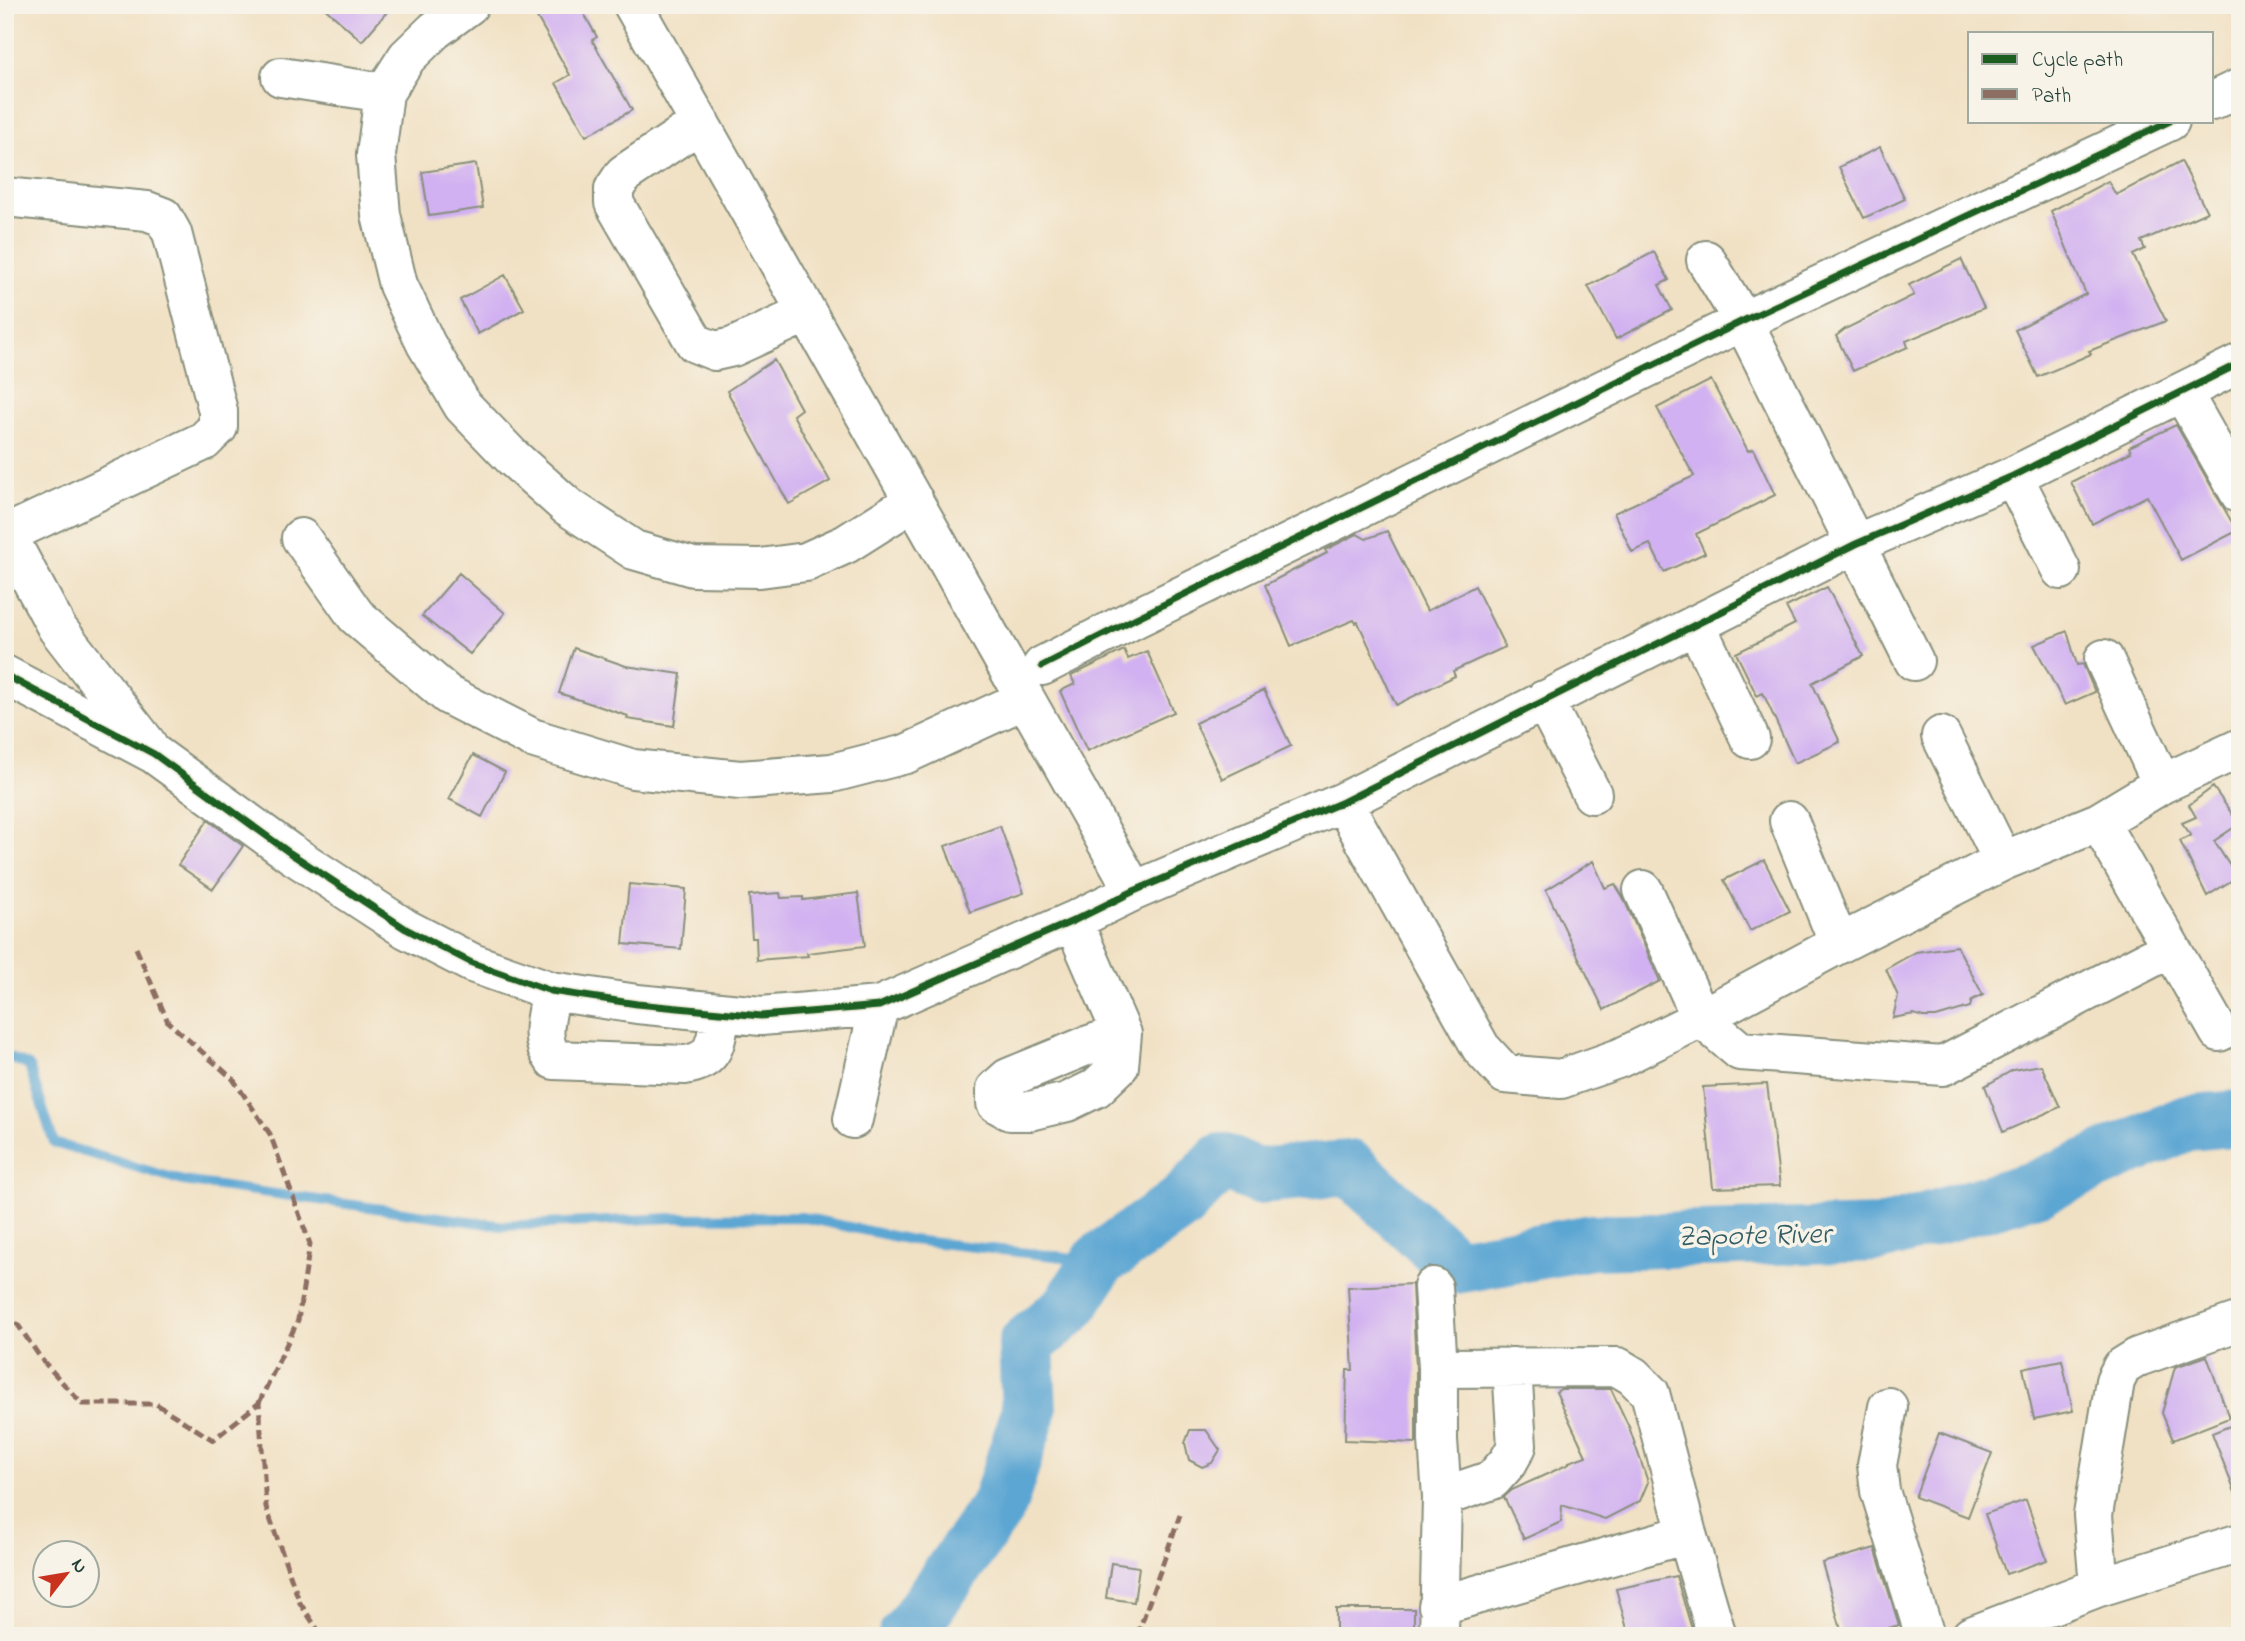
<svg xmlns="http://www.w3.org/2000/svg" width="2245" height="1641" font-family="'Indie Flower',sans-serif">
<style>
.lines{fill:none;stroke-linecap:round;stroke-linejoin:round}
.stream{stroke:#5ba6d3;stroke-width:10}
.river{stroke:#5ba6d3;stroke-width:56}
.building{fill:#d1b1f1}
.minor-casing{stroke:#888f7c;stroke-width:42}
.minor{stroke:#fff;stroke-width:38}
.quiet{stroke:#8d6e63;stroke-width:5;stroke-dasharray:10 5;stroke-linecap:butt}
.cycleway-casing{stroke:#f7f3e8;stroke-width:11}
.cycleway{stroke:#1b5e20;stroke-width:7}
.labels{text-anchor:middle;dominant-baseline:central;stroke-width:7;stroke-linejoin:round;paint-order:stroke}
.water-label{font-size:30px;font-style:italic;fill:#315c64;stroke:#f7f3e8}
</style>
<rect width="100%" height="100%" fill="#f7f3e8"/>
<filter id="ink" filterUnits="userSpaceOnUse"><feTurbulence type="fractalNoise" baseFrequency=".0143" numOctaves="2"/><feDisplacementMap in="SourceGraphic" scale="14" xChannelSelector="R" yChannelSelector="G"/><feConvolveMatrix kernelMatrix="1 2 1 2 8 2 1 2 1" color-interpolation-filters="sRGB"/></filter>
<filter id="wash" filterUnits="userSpaceOnUse"><feTurbulence type="fractalNoise" baseFrequency=".00686" numOctaves="4" result="noise"/><feDisplacementMap in="SourceGraphic" scale="28" xChannelSelector="R" yChannelSelector="G"/><feGaussianBlur stdDeviation="1.57" result="paint"/><feColorMatrix in="noise" values="0 0 0 0 0 0 0 0 0 0 0 0 0 0 0 0 0 1.4 0 .05"/><feComposite in="paint" operator="in"/></filter>
<g filter="url(#wash)">
<rect width="100%" height="100%" fill="#f1e1c4"/>
<g class="lines">
<path class="stream" d="M5 1055 29 1066 54 1143 183 1181 503 1226 672 1218 801 1217 911 1240 1099 1261"/>
<path class="river" d="M906 1636 999 1505 1029 1412 1026 1344 1069 1308 1099 1261 1180 1204 1222 1161 1256 1176 1350 1168 1456 1266 1592 1242 1880 1234 2039 1187 2187 1123 2240 1118"/>
</g>
<g id="blocks">
<path class="building" d="M321 5H393L362 41Z
M530 5H579L597 37 592 40 632 110 586 136 556 83 570 75Z
M1880 147 1905 199 1864 218 1839 167Z
M2181 161 2207 212 2141 241 2145 249 2133 255 2166 321 2089 351 2091 354 2038 377 2015 330 2086 294 2051 211 2108 181 2116 195Z
M476 164 483 208 429 216 422 172Z
M1654 252 1669 280 1659 285 1672 310 1616 339 1588 286Z
M1961 259 1984 308 1906 341 1908 347 1853 371 1836 336 1845 329 1914 295 1909 285Z
M505 275 524 309 478 334 460 300Z
M774 360 801 409 793 415 830 481 789 504 727 391Z
M1711 380 1748 451 1753 449 1775 495 1696 534 1705 553 1664 572 1650 544 1632 552 1614 513 1694 476 1657 408Z
M2176 425 2237 531 2181 560 2147 496 2092 524 2071 482 2131 452 2129 447Z
M1387 531 1427 611 1475 586 1505 647 1453 671 1455 676 1396 705 1358 622 1356 623 1354 620 1291 646 1265 585 1327 553 1325 550 1357 534 1366 539Z
M459 573 505 613 470 654 422 616Z
M1827 587 1863 656 1812 683 1840 742 1795 763 1763 693 1757 696 1736 653 1795 624 1786 607Z
M2067 631 2077 665 2083 664 2095 692 2065 705 2034 645Z
M574 648 626 666 681 674 674 726 627 719 628 716 559 693Z
M1124 650 1128 659 1147 651 1174 712 1087 751 1060 691 1075 684 1071 676Z
M1264 690 1291 746 1222 779 1195 723Z
M473 755 505 772 482 817 449 799Z
M2213 787 2239 824 2214 841 2237 877 2207 896 2180 841 2191 835 2182 823 2196 817 2189 805Z
M208 820 243 846 213 889 178 865Z
M1000 826 1024 893 970 912 945 846Z
M1764 860 1790 911 1750 931 1724 880Z
M1593 861 1605 888 1615 884 1623 897 1660 981 1604 1010 1546 890Z
M629 884 686 889 681 949 623 944Z
M780 893 781 898 803 897V900L858 893 865 946 807 953 808 956 757 960 756 938H752L749 895Z
M1957 946 1983 995 1972 1000 1970 1007 1936 1017H1923L1914 1014 1893 1018 1898 996 1886 969 1916 952Z
M2041 1065 2060 1107 2003 1132 1985 1086 2013 1070Z
M1767 1084 1780 1186 1713 1188 1703 1087Z
M1412 1284 1416 1369V1443L1345 1440 1347 1370H1353L1348 1287Z
M2207 1356 2229 1418 2173 1440 2162 1413 2175 1367Z
M2062 1360 2073 1411 2034 1419 2023 1368Z
M1561 1389H1611L1629 1427 1648 1482 1640 1501 1605 1519 1562 1505 1561 1522 1524 1539 1504 1497 1512 1490 1569 1464V1462L1586 1456 1556 1392Z
M2240 1422V1499L2238 1500 2212 1433Z
M1190 1430H1206L1220 1450 1212 1463 1202 1467 1189 1460 1185 1443Z
M1939 1433 1992 1453 1968 1517 1915 1497Z
M2026 1500 2047 1560 2006 1574 1985 1514Z
M1875 1548 1899 1625 1862 1636H1843L1822 1563Z
M1111 1563 1139 1567 1134 1602 1106 1598Z
M1676 1576 1694 1636H1629L1616 1589Z
M1336 1609H1414V1636H1336Z"/>
</g>
</g>
<g filter="url(#ink)">
<use href="#blocks" fill-opacity="0" stroke="#888f7c" stroke-width="2"/>
<g class="lines">
<defs>
<path id="minor" d="M469 5 435 30 407 57 384 93 376 155 381 215 398 285 426 344 463 406 512 457 567 506 634 550 693 567 760 568 806 562 846 544 914 501
M633 5 1134 891
M281 77 384 93
M2212 101 2240 88
M700 123 624 174 614 189V203L695 343 715 351 733 347 807 313
M5 197 147 211 163 217 172 233 218 411V427L204 441 7 534
M1706 260 1743 321 1914 661
M2182 392 2240 494
M2013 476 2061 570
M5 531 57 628 147 744
M301 538 356 616 448 695 532 738 633 769 740 780 832 773 906 754 1025 699
M1696 625 1750 739
M2104 659 2162 784
M1042 666 1136 618 1743 321 2170 121
M5 675 154 754 290 853 406 929 472 963 551 991 637 1004 761 1016 879 1006 1073 921 1134 891 1343 802 1856 544 2013 476 2240 363
M1544 700 1592 794
M1941 736 2003 861
M1343 802 1481 1048 1505 1074 1561 1079 1620 1058 1701 1018 1839 944 2003 861 2099 822 2162 784 2240 748
M1789 821 1839 944
M2099 822 2219 1032
M1643 890 1701 1018 1740 1051 1943 1066 2171 948
M1073 921 1122 1034 1119 1066 1096 1088 1067 1102 1029 1111H1010L996 1103V1089L1008 1078 1086 1046 1122 1034
M551 991C547 1016 537 1038 554 1060L685 1065C718 1060 714 1041 722 1013
M853 1119 879 1006
M1433 1287 1438 1368V1440L1442 1497 1439 1636
M1438 1368 1618 1367 1633 1376 1650 1393 1687 1534 1717 1636
M1888 1407 1877 1465 1880 1491 1925 1636
M1442 1497 1492 1480 1508 1462 1517 1446 1512 1367
M2099 1587 2093 1515 2115 1381 2122 1367 2138 1357 2240 1321
M1438 1606 1687 1534
M1971 1636 2099 1587 2240 1543"/>
</defs>
<use href="#minor" class="minor-casing"/>
<use href="#minor" class="minor"/>
<path class="quiet" d="M136 948 168 1022 233 1079 270 1134 310 1244 298 1320 259 1403
M5 1312 18 1325 42 1360 82 1404H156L213 1440 259 1403 266 1507 300 1603 322 1636
M1137 1636 1180 1515"/>
<defs>
<path id="cycleway" d="M1042 666 1136 618 1743 321 2170 121
M5 675 154 754 290 853 406 929 472 963 551 991 637 1004 761 1016 879 1006 1073 921 1134 891 1343 802 1856 544 2013 476 2240 363"/>
</defs>
<use href="#cycleway" class="cycleway-casing"/>
<use href="#cycleway" class="cycleway"/>
</g>
</g>
<g class="labels">
<g class="water-label">
<text transform="translate(1754 1237) rotate(-1)">Zapote River</text>
</g>
</g>
<rect width="2245" height="1641" fill="none" stroke="#f7f3e8" stroke-width="28"/>
<rect x="1968" y="32" width="245" height="91" fill="#f7f3e8" stroke="#a1aaa0" stroke-width="2"/>
<rect x="1982" y="54" width="35" height="10" fill="#1b5e20" stroke="#a1aaa0" stroke-width="2"/>
<text x="2032" y="66" font-size="21" fill="#1f3d34">Cycle path</text>
<rect x="1982" y="89" width="35" height="10" fill="#8d6e63" stroke="#a1aaa0" stroke-width="2"/>
<text x="2032" y="102" font-size="21" fill="#1f3d34">Path</text>
<g transform="translate(66 1574) rotate(59)"><circle r="33" fill="#f7f3e8" stroke="#a1aaa0" stroke-width="2"/>
<path d="M0-5L12 26L0 18L-12 26Z" fill="#c8321e"/>
<text y="-10" font-size="19" font-weight="bold" text-anchor="middle" fill="#1f3d34">N</text>
</g>
</svg>
